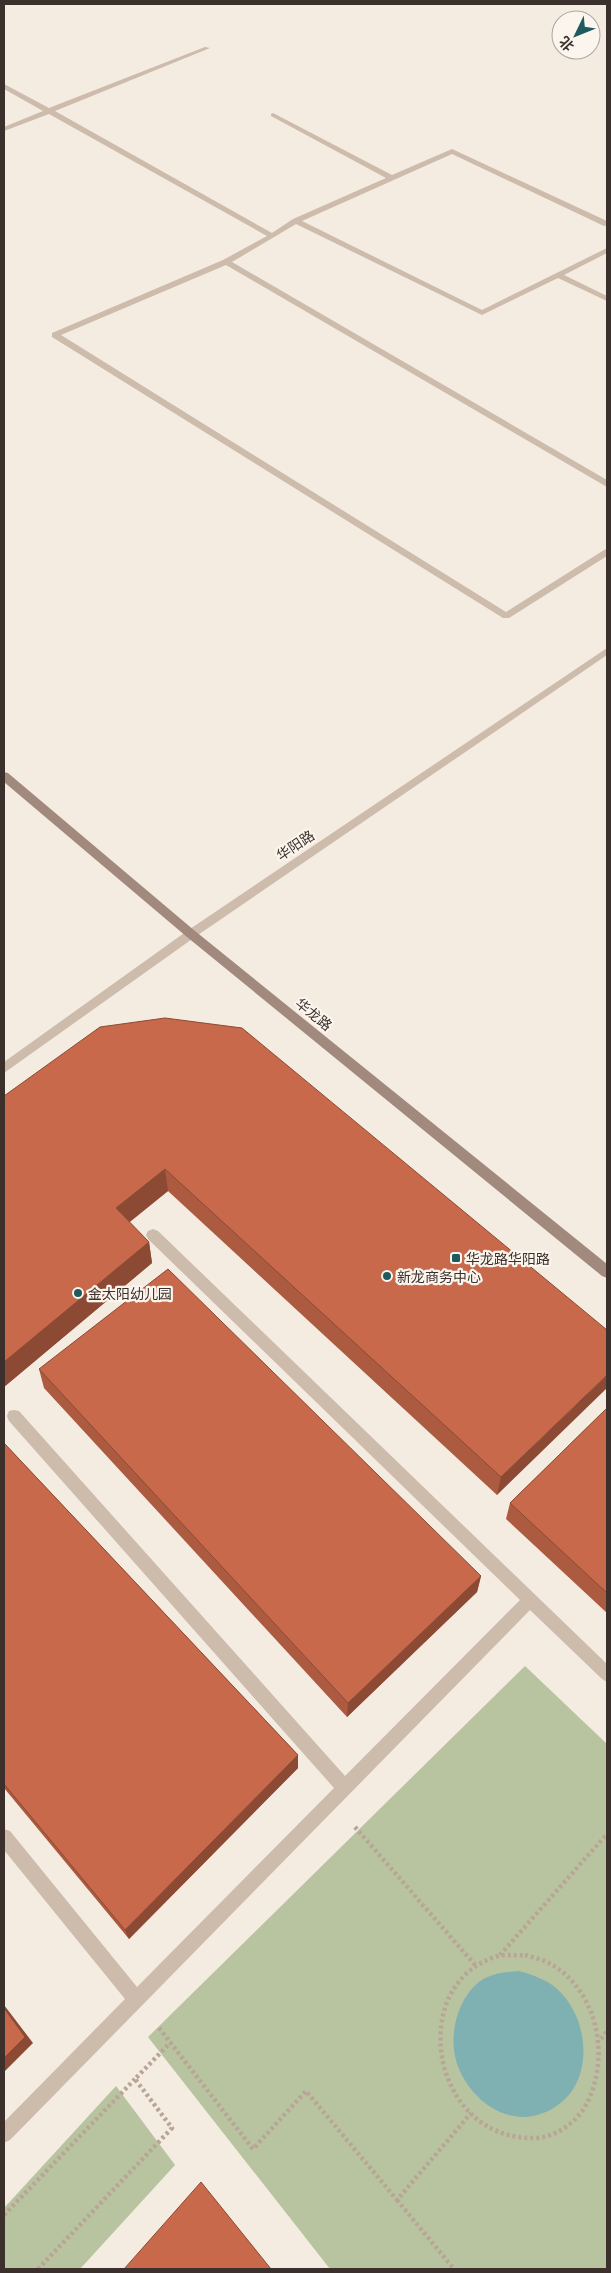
<svg xmlns="http://www.w3.org/2000/svg" width="611" height="2273" font-family="'Golos Text','Noto Sans SC',sans-serif">
<style>
.green{fill:#b8c4a0}
.water{fill:#7fb0b2}
.lines{fill:none;stroke-linecap:round;stroke-linejoin:round}
.path{stroke:#b9a596;stroke-width:4.5;stroke-dasharray:3 3;stroke-linecap:butt}
.service{fill:#cdbbac;fill-rule:evenodd}
.minor{fill:#cdbbac;fill-rule:evenodd}
.tertiary{fill:#cdbbac;fill-rule:evenodd}
.secondary{fill:#a18a7d;fill-rule:evenodd}
.wall{fill:#ac5a40}
.shaded-wall{fill:#8c4a34}
.building{fill:#c8694b;stroke:#8c4a34}
.poi-dot{fill:#1f5a5e;stroke:#fbf5ee;stroke-width:2}
.labels{text-anchor:middle;dominant-baseline:central;stroke-width:4.5;stroke-linejoin:round;paint-order:stroke}
.street-label{font-size:14px;fill:#3b302b;stroke:#fbf5ee}
.poi-label{font-size:14px;fill:#3b302b;stroke:#fbf5ee;text-anchor:start}
</style>
<rect width="100%" height="100%" fill="#f4ebe1"/>
<path class="green" d="M525 1666 607 1744V2269H330L148 2037Z
M116 2086 175 2165 80 2269H4V2208Z"/>
<path class="water" d="M519 1971C533 1975 545 1979 556 1988 587 2014 595 2073 563 2101 525 2134 478 2112 459 2069 447 2042 455 2001 479 1982 491 1973 505 1972 519 1971Z"/>
<g class="lines">
<path class="path" d="M355 1827 476 1966
M500 1955 607 1834
M525 1955C532 1957 540 1959 547 1962 596 1987 611 2053 588 2101 579 2121 556 2138 534 2138 430 2140 405 1983 498 1956 507 1954 516 1956 525 1955Z
M159 2028 253 2149 306 2091 397 2200 471 2113
M601 2039 607 2031
M397 2200 454 2269
M4 2215 135 2079
M38 2269 172 2128 135 2079 170 2043"/>
<path class="service" d="M153 1229 158 1231 607 1664V1682L602 1679 530 1610 10 2140 4 2143V2122L125 1999 4 1850V1829L10 1831 137 1987 334 1788 9 1421 7 1416 9 1411 14 1410 19 1411 345 1776 520 1600 148 1239 146 1235 148 1231Z"/>
<path class="minor" d="M205 47 210 48 55 111 272 233 293 219 386 178 271 116V114L273 113 392 175 452 149 607 221V226H604L452 154 302 221 482 310 607 248V253L564 275 607 296V301L558 278 482 315 296 224 232 262 607 480V487L226 265 61 335 506 612 604 550 607 549V556L509 618H503L52 337V333L223 260 267 236 49 114 4 131V127L43 111 4 89V84L49 108Z"/>
<path class="tertiary" d="M607 648V655L195 937 4 1073V1062L187 931Z"/>
<path class="secondary" d="M4 772 8 773 195 931 607 1264V1278L602 1276 187 937 4 782Z"/>
</g>
<path class="wall" d="M4 1096 607 1330 497 1495 168 1191 129 1222 149 1242 152 1263 4 1387Z
M39 1369 481 1576 477 1592 347 1717 44 1388Z
M607 1408V1613L506 1519 510 1503Z
M4 1443 298 1755V1768L129 1939 4 1788Z"/>
<path class="shaded-wall" d="M165 1169 168 1191 120 1230 116 1208Z
M149 1242 152 1263 4 1387V1362Z
M607 1375V1388L497 1495 501 1477Z
M481 1576 477 1592 347 1717 348 1703Z
M298 1755V1768L129 1939 125 1930Z
M4 2005 33 2043 4 2072Z"/>
<path class="building" d="M165 1018 242 1028 607 1330V1375L501 1477 165 1169 116 1208 149 1242 4 1362V1096L100 1027Z
M168 1269 481 1576 348 1703 39 1369Z
M607 1408V1593L510 1503Z
M4 1443 298 1755 125 1930 4 1784Z
M4 2008 25 2037 4 2058Z
M201 2182 271 2269H124Z"/>
<g class="poi-dot">
<rect x="451" y="1253" width="10" height="10" rx="2.5"/>
<circle cx="387" cy="1276" r="5"/>
<circle cx="78" cy="1293" r="5"/>
</g>
<g class="labels">
<g class="street-label">
<text transform="translate(295 845) rotate(-34)">华阳路</text>
<text transform="translate(314 1014) rotate(39)">华龙路</text>
</g>
<g class="poi-label">
<text x="466" y="1258">华龙路华阳路</text>
<text x="397" y="1276">新龙商务中心</text>
<text x="88" y="1293">金太阳幼儿园</text>
</g>
</g>
<rect width="611" height="2273" fill="none" stroke="#3b302b" stroke-width="10"/>
<g transform="translate(576 35) rotate(227)"><circle r="24" fill="#fbf5ee" stroke="#aea6a0"/>
<path d="M0-4L9 19L0 12L-9 19Z" fill="#1f5a5e"/>
<text y="-8" font-size="14" font-weight="bold" text-anchor="middle" fill="#3b302b">北</text>
</g>
</svg>
